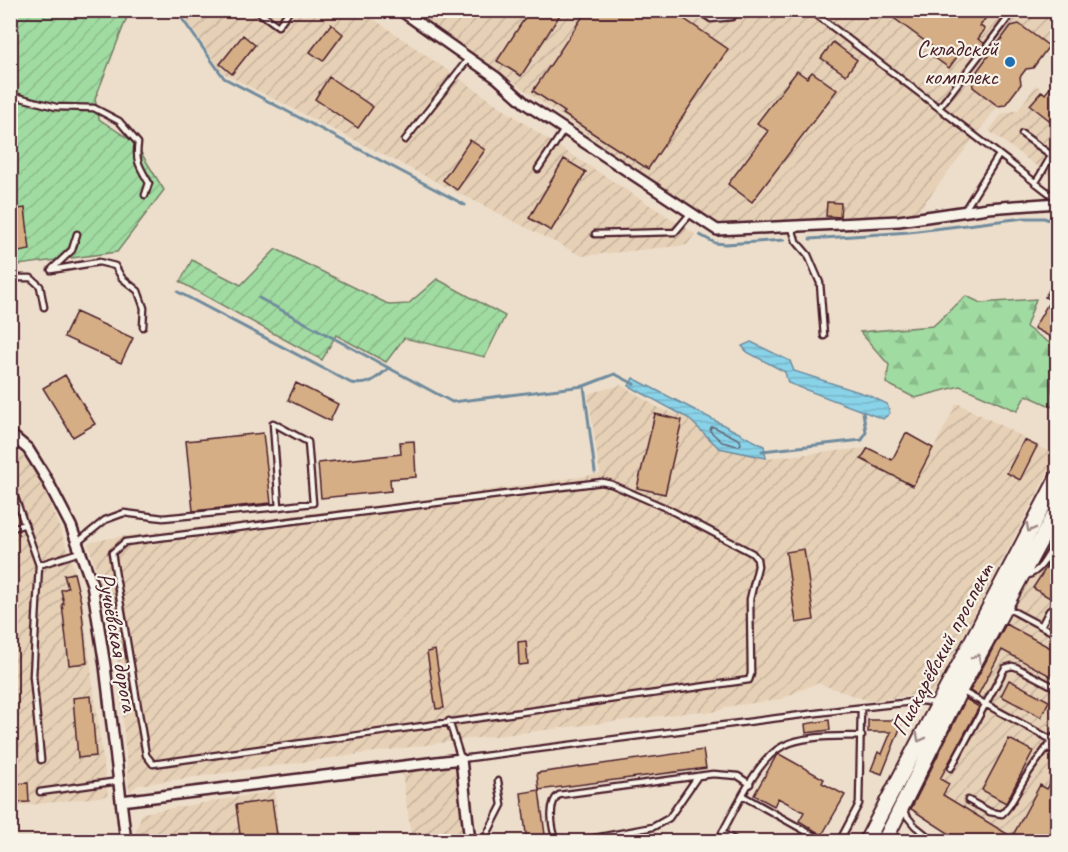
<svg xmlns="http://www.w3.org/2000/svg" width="1068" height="852" font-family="Caveat,sans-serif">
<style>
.industrial{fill:url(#industrial-furrows)}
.forest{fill:url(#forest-firs);stroke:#757d66;stroke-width:1.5}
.garden{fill:url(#garden-furrows);stroke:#757d66;stroke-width:1.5}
.water{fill:url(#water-rules);stroke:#708b9d;stroke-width:1.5}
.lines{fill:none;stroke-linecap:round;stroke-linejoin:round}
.shore{stroke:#636777;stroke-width:1.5}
.stream{stroke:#708b9d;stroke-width:3}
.building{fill:#d5ae86;stroke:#4a1f2b;stroke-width:1.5}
.lane-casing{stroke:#4a1f2b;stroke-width:9}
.street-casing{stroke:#4a1f2b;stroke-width:14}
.secondary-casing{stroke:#4a1f2b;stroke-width:18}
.lane{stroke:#f7f3e8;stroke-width:4.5}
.street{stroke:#f7f3e8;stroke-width:9}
.secondary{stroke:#f7f3e8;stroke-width:14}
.oneway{stroke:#a0898a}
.poi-dot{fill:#1f6fb2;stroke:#f7f3e8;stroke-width:2}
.labels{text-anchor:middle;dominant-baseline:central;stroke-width:4.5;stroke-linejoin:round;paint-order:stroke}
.poi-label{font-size:24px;fill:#4a1f2b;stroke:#f7f3e8;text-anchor:end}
.street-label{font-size:24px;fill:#4a1f2b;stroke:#f7f3e8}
</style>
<defs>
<pattern id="industrial-furrows" width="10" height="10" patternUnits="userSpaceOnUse" patternTransform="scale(1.5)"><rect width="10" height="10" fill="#e6d0b6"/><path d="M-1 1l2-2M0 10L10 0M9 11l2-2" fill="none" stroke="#c7b29d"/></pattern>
<pattern id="forest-firs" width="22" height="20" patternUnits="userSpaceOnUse" patternTransform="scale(1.5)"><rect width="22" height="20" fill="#a0dba1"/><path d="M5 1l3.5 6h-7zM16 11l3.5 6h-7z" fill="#8bbc8b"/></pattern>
<pattern id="garden-furrows" width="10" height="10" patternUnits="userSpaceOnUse" patternTransform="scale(1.5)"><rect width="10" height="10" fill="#a0dba1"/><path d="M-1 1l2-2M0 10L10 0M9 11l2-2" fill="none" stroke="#8bbc8b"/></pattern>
<pattern id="water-rules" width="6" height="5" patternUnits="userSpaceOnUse" patternTransform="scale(1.5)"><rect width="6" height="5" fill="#89d3e9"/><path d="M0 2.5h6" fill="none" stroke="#78b5c8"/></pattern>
</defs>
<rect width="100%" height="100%" fill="#eddecb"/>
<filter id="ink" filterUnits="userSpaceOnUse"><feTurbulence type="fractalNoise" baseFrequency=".0167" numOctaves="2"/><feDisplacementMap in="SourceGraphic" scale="12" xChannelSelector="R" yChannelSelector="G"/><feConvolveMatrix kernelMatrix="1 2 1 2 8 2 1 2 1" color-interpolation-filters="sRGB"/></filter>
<g filter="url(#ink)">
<path class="industrial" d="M1057 10 1058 26 1020 77 1021 84 1005 105 998 106 917 213 722 226 626 162 414 11Z
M180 11H362L547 139 695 234 687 245 582 256 223 73Z
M1036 85 1057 102V181L989 131 1002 114 1018 110Z
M621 385 659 408 688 418 719 448 766 458 868 448 892 460 906 433 934 448 957 403 1025 438 1024 440 1057 455 933 693 869 701 817 683 781 699 725 707 721 710 707 713 701 711 454 741 138 785 129 792 118 663 98 576 88 543 116 537 421 500 600 474 588 394Z
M10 447 21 454 40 479 70 555 82 602 108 796 11 807Z
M1057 530V841H962L908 807 1009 616Z
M455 766 464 841H412L402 773Z
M275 791 279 841H137L135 834 142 813Z"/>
<path class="forest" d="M966 296 981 303 1036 299 1026 327 1057 348 1051 386 1057 409 1026 395 1017 411 960 386 915 398 886 383 889 365 860 332 933 326Z"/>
<path class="garden" d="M126 10 129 12 95 99 99 119 135 143 164 190 117 252 11 266 10 11Z
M276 249 390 305 408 304 437 279 505 316 485 357 404 338 386 362 336 335 322 360 180 282 192 260 241 285Z"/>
<path class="water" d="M751 342 790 361 794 371 868 395 887 404 890 413 883 419 788 383 785 372 747 352 742 346Z
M633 378 764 446 766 458 719 448 688 418 629 386Z"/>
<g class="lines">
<path class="shore" d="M711 427H714L740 440 741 444 738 446 722 442 710 431Z"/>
<path class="stream" d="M176 10 224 78 465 205
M700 235 715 243 725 244 784 240
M810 239 909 232 1024 218H1044L1058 223
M178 292 351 383C370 386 375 379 389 368
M259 298 452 402 584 386 595 472
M584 386 615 374 634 384
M762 451 862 440 866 432 863 412"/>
</g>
<path class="building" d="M530 10H563L521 76 497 61Z
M587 10H671L728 49 648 169 563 114 565 112 533 91Z
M883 10H991L980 26 985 29 978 39 984 43 983 48 979 49 974 45 968 53 962 50 949 68 934 57 938 51Z
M331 24 343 34 323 61 310 52Z
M1019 24 1049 46 1033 68 1026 69 1020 77 1021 84 1005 105 998 106 973 87 972 78 988 56 986 54V50L991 48 993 50 1011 26Z
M243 35 255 45 232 74 220 64Z
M833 42 857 60 846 75 821 58Z
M797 71 807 78 812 72 837 90 752 202 728 184 768 131 757 123Z
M329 77 373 107 358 128 315 99Z
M1058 78V127L1030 105 1042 91 1045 94Z
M470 140 485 150 457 190 443 180Z
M564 159 586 172 551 231 529 218Z
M827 202 841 203 840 217 826 216Z
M25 208 30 250 13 253 10 236V210Z
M1058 274V341L1034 328 1050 300 1045 297Z
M76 312 133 338 121 363 64 337Z
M65 375 95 424 73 437 43 388Z
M296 383 338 404 330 421 288 400Z
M655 414 682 420 665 494 637 488Z
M263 433 271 503 193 511 186 441Z
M906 433 933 448 913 486 861 459 868 448 892 460Z
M1024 440 1037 446 1020 480 1007 473Z
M414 441 416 477 390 479 391 491 321 498 318 463 401 454 400 442Z
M804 549 814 620 796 623 786 552Z
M1058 549V586L1050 598 1033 588Z
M74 573 81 602 87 663 69 665 62 604H64L61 590 68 588 64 575Z
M1006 624 1058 652V680L1002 650 978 695 970 691Z
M526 641 528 664 519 665 518 642Z
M435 650 444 708 436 709 427 652Z
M1009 680 1049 701 1041 717 1001 696Z
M91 696 96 756 78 758 73 698Z
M966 699 979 707 940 779 949 784 943 795 1012 837 1040 785 1047 789 1058 769V842H962L911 809Z
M829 720 830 730 806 733 805 724Z
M868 720H897V727L901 726 882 774 871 770 878 752 882 754 891 732H868Z
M1009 739 1033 751 1006 803 982 790Z
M703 750 706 768 539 790 537 773Z
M779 754 824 779 822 783 845 795 822 835 799 821 804 812 778 798 774 806 754 795 775 758Z
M28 783 29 802 10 803V784Z
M539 790 546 842H527L521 793Z
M272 800 278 842H241L236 805Z"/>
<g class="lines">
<defs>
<path id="lane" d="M256 10 278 26 290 10
M698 10 711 19 732 17 738 10
M810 10 939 108
M987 46 1014 10
M982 52 939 108 1058 200
M10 95 56 107 94 108 119 121 138 143C135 162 140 167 149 183L145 195
M1022 134 1051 155
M405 140 469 58
M538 169 564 130
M1035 183C1044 171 1048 158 1058 147
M964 211 999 155
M792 228 796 241 808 255 820 283 824 336
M595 234 675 232 691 213
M51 270 99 262 115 266 122 278 138 291 144 308 143 327
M51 270 72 250 77 234
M10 278H31L40 286 44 307
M273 423 308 442 313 503 279 507Z
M602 482 611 484 668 509 752 553 757 559 758 566 750 599 751 674 749 680 153 764 146 755 112 553 125 542Z
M10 483 39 565 33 676 41 760
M10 529 25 524
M78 542 105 520 124 513 163 518 279 507
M39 565 80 552
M1026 576C1043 571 1049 552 1058 537
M1007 608 1058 635
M1041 626 1049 611 1058 604
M963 692 1052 740
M449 721 461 759 848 709 921 701 936 703
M1048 748 1058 753
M951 768 1005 668 1012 666 1016 667 1058 689
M40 792 119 781
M743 796 825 842
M968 800 990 812 1002 814C1013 804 1017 790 1025 778 1036 761 1048 748 1058 730
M902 810 915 826 935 842
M483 842 502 805 498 781
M557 842C552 830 547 803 559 795L713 774 738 776 750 784
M574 842 653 827 669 818 698 776
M738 842 722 833C736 808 758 758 783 746 803 735 839 737 862 736
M839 842 859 804 861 708"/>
<path id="street" d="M400 10 497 78 526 104 717 230 899 221 988 208 1058 203
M10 434 28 449 46 478 71 526 92 584 105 666 126 842
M121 801 461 759 470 842"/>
<path id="secondary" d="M866 842 1058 477
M884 842 960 690 1058 508"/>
</defs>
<use href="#lane" class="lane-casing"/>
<use href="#street" class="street-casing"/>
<use href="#secondary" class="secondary-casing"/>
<use href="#lane" class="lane"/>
<use href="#street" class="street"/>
<use href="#secondary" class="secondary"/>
</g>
<defs><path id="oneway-chevron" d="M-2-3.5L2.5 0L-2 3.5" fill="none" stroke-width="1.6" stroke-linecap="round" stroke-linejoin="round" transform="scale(1.5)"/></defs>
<g class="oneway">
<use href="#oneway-chevron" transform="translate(1030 528) rotate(118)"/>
<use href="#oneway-chevron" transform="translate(977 658) rotate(-62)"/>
<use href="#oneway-chevron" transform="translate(920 738) rotate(118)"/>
</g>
</g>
<circle class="poi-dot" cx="1010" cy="62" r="6"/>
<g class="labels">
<g class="poi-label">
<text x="998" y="48">Складской<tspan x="998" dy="28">комплекс</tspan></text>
</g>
<g class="street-label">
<text transform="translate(118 642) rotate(80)">Ручьёвская дорога</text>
<text transform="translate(942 649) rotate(-62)">Пискарёвский проспект</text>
</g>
</g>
<rect width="1068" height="852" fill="none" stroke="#f7f3e8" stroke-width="36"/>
<rect x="18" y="18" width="1032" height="816" fill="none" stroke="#4a1f2b" stroke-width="2" filter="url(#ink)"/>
</svg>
